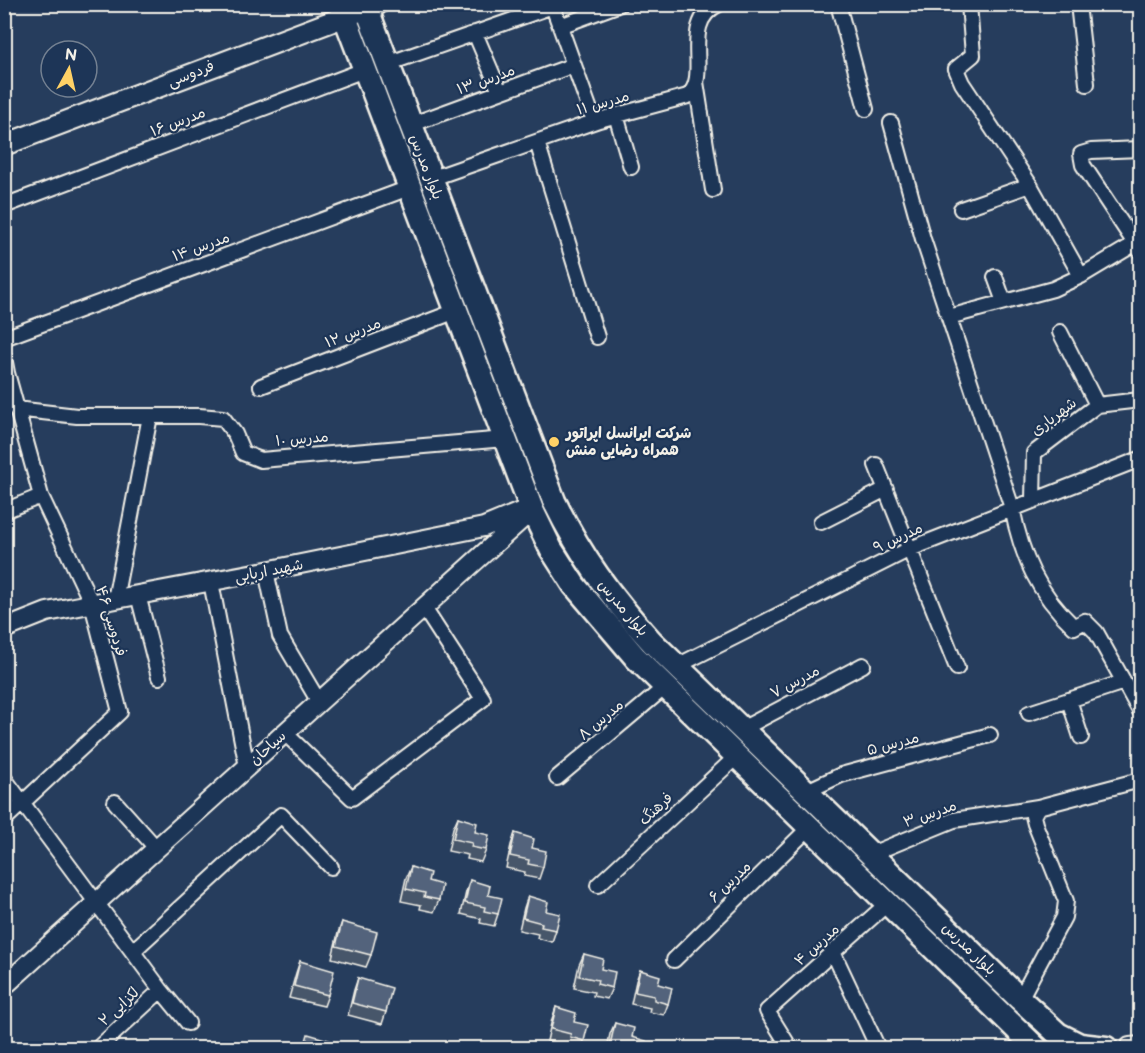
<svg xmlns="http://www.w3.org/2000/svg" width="1145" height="1053" font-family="'Balsamiq Sans','Playpen Sans Arabic',sans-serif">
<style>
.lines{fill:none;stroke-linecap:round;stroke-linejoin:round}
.minor-casing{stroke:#f4f1e8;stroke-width:18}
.tertiary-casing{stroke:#f4f1e8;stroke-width:22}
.secondary-casing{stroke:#f4f1e8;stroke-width:24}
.primary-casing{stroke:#f4f1e8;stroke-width:27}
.minor{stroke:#1d3557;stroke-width:14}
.tertiary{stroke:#1d3557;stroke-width:18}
.secondary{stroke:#1d3557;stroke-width:20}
.primary{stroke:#1d3557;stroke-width:22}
.wall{fill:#47566a;stroke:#f4f1e8;stroke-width:1.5}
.building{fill:#52647b;stroke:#f4f1e8;stroke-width:1.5}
.poi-dot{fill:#ffd166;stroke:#1d3557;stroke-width:2}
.labels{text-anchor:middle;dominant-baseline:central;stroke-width:4.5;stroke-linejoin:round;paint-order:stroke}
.street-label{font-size:15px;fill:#f4f1e8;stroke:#1d3557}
.poi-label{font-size:15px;font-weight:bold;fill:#f4f1e8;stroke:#1d3557;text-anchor:start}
</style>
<rect width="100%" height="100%" fill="#263d5d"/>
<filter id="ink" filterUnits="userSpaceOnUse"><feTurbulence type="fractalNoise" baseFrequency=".0167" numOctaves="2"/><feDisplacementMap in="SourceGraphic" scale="12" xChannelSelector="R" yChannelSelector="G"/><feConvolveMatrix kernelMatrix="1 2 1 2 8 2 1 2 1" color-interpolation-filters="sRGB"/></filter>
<g filter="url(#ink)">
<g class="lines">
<defs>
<path id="minor" d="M552 4 594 121
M838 4 866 109
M969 4 973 55 956 69 962 83 1030 185 1081 276
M1078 4 1087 84
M560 26 620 4
M475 33 500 92
M387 64 553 6
M696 82 713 190
M616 115 631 167
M891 123 923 239 1012 508C1022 557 1037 592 1074 627L1085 621 1096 632 1140 711
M410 125 574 65
M537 142 597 337
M1140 149 1091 151 1081 154 1083 165 1140 251
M430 179 599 120 688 96C712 75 678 23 719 4
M4 206 364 70
M961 209 1030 185
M995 277 1004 302
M949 317 1053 289 1081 276 1136 243
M1060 332 1097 405
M4 338 409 188
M4 357 7 373 41 496 92 604 120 712 4 820
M261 386 456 311
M12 405 16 409 77 416H199L223 418 235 434 243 453 261 460 505 439
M876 465 957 668
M1033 500 1034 453 1097 405 1140 400
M4 511 41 496
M821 522 886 489
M266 571 280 636 319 702
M211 582 247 767
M138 595 159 677
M115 600 150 416
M677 666 910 549 1140 459
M1069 700 1081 737
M1029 713 1124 682
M742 729 863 665
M285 733 352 798 483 699 424 608
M4 778 161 990 188 1023
M557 778 665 687
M807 791 841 775 990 735
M115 802 157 849
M871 854 954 820 1038 807
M598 885 737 756
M133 951 281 815 331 867
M833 952 878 1048
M674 960 810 827
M1020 999 1064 917 1066 901 1035 824 1033 816 1038 807 1140 780
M98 1048 161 990
M790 1048 767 1011 888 903"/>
<path id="tertiary" d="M4 629 47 612 266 571 484 527 525 510
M4 986 532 510"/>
<path id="secondary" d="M4 145 378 4
M1130 1048 1140 1047"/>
<path id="primary" d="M340 4 532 510 551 549 574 585 636 658 1036 1048
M365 4 554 501C582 558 610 596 652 642L1020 999 1058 1034 1080 1045 1106 1048"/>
</defs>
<use href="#minor" class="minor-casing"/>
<use href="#tertiary" class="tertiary-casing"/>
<use href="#secondary" class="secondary-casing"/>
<use href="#primary" class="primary-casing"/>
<use href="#minor" class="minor"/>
<use href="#tertiary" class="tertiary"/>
<use href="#secondary" class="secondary"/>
<use href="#primary" class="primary"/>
</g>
<path class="wall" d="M458 817 475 832 486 850 481 862 467 859 468 855 448 851 453 828Z
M515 833 532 848 543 867 539 879 524 876 525 872 506 868 511 845Z
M411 867 428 881 439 900 434 912 420 909 421 905 401 901 406 878Z
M470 880 488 895 498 914 494 926 480 923 481 919 461 914 466 892Z
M528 896 546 911 556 930 552 942 537 938 538 934 519 930 524 908Z
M342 922 371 955 366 967 332 958 338 933Z
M584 954 601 969 612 988 607 999 593 996 594 992 574 988 579 965Z
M300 961 328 995 324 1006 289 998 296 973Z
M640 970 658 984 668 1004 664 1015 649 1012 650 1008 631 1004 636 981Z
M358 978 386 1012 382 1024 348 1015 354 990Z
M556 1007 574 1022 584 1041 582 1048H566V1045L547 1041 552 1019Z
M615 1023 632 1037 644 1048H607L610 1034Z"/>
<path class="building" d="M458 817 477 823 475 832 489 835 486 850 471 847 472 843 453 839Z
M515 833 534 839 532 848 546 851 543 867 528 864 529 860 510 856Z
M411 867 430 873 428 881 442 885 439 900 424 897 425 893 406 889Z
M470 880 490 886 488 895 502 898 498 914 484 911 485 907 465 903Z
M528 896 548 902 546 911 560 914 556 930 541 927 542 923 523 918Z
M342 922 377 932 371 955 336 946Z
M584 954 603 959 601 969 615 972 612 988 597 984 598 980 579 976Z
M300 961 334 971 328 995 294 986Z
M640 970 660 976 658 984 672 988 668 1004 654 1000V996L635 992Z
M358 978 392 988 386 1012 352 1003Z
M556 1007 576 1013 574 1022 588 1025 584 1041 570 1037 571 1034 551 1029Z
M615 1023 634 1028 632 1037 646 1041 644 1048H625L610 1045Z
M308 1034 342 1044 341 1048H304Z"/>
</g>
<circle class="poi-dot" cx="554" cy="442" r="6"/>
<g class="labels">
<g class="street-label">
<text transform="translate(191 74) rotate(-21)">فردوسی</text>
<text transform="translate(486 80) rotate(-20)">مدرس ۱۳</text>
<text transform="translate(603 103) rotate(-16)">مدرس ۱۱</text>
<text transform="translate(178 122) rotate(-21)">مدرس ۱۶</text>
<text transform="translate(426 167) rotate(69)">بلوار مدرس</text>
<text transform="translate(201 247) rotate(-20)">مدرس ۱۴</text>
<text transform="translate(353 333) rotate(-21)">مدرس ۱۲</text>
<text transform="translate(1054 417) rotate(-37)">شهریاری</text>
<text transform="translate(302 439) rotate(-5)">مدرس ۱۰</text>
<text transform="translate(898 538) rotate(-25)">مدرس ۹</text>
<text transform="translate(269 571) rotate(-11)">شهید اربابی</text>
<text transform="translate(623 608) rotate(50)">بلوار مدرس</text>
<text transform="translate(111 621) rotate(73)">فردوسی ۴۶</text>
<text transform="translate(795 682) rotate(-28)">مدرس ۷</text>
<text transform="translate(601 720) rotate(-40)">مدرس ۸</text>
<text transform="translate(893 744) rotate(-15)">مدرس ۵</text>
<text transform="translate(268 748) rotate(-42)">سیاحان</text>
<text transform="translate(656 809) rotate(-43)">فرهنگ</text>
<text transform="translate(930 814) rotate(-19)">مدرس ۳</text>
<text transform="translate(730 882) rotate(-44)">مدرس ۶</text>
<text transform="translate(817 945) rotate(-42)">مدرس ۴</text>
<text transform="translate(969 949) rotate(44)">بلوار مدرس</text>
<text transform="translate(119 1007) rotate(-43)">لکزایی ۲</text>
</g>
<g class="poi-label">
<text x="566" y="433">شرکت ایرانسل اپراتور<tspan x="566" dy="17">همراه رضایی منش</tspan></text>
</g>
</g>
<rect width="1145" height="1053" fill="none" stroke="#1d3557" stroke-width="24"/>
<rect x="12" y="12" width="1121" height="1029" fill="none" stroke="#f4f1e8" stroke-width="2" filter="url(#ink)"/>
<g transform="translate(69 69) rotate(8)"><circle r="28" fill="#1d3557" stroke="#738091" stroke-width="1.5"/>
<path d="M0-4.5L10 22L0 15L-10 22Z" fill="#ffd166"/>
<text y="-9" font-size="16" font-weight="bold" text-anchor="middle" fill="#f4f1e8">N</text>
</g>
</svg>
